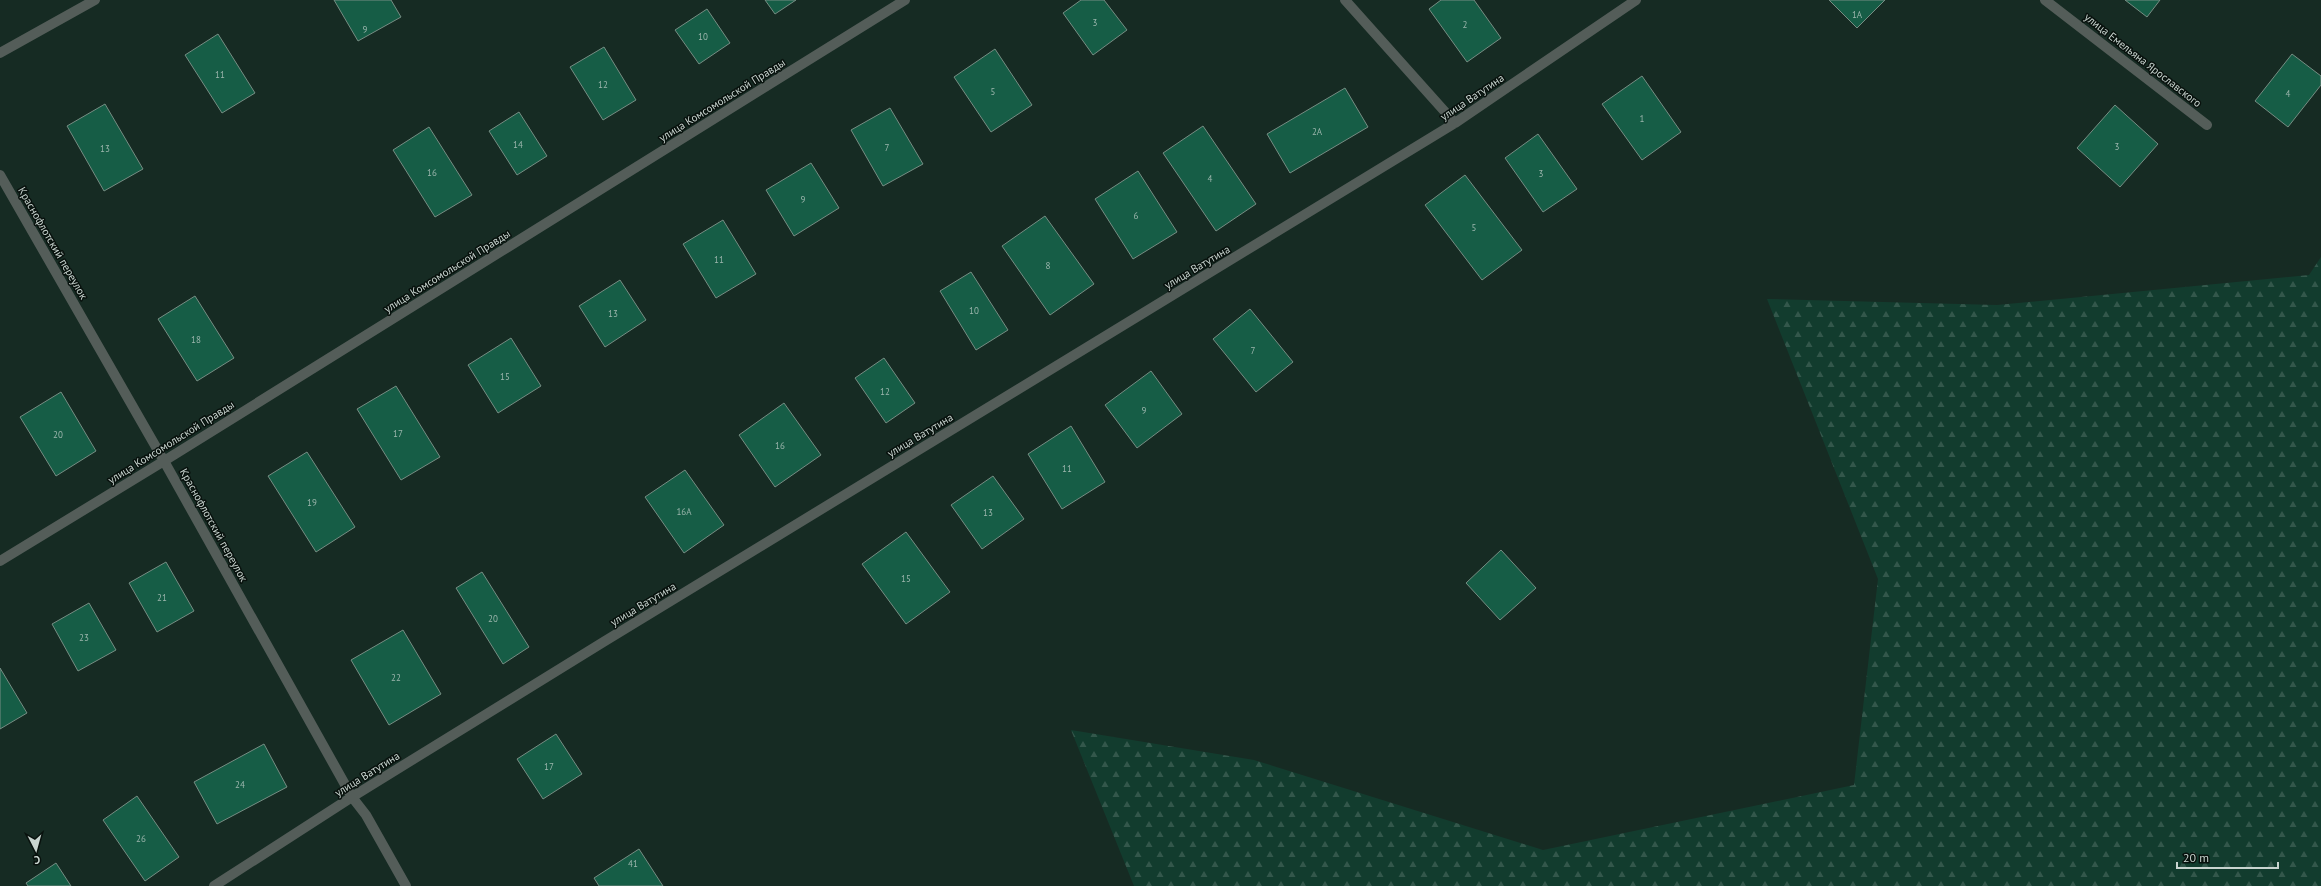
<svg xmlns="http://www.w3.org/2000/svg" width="2321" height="886" font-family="'PT Sans',sans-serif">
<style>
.forest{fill:url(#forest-firs)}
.building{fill:#165d46;stroke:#768d83}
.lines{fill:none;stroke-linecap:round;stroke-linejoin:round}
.minor{stroke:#545d59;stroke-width:10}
.labels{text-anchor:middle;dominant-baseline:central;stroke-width:3;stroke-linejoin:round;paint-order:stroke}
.number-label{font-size:9px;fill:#9cb6ad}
.street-label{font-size:11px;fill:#c8d4cf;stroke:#08110d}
</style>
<defs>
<pattern id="forest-firs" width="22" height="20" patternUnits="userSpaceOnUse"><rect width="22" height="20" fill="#123c2e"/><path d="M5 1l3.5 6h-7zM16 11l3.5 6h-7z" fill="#33574b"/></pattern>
</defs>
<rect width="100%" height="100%" fill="#162b23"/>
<path class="forest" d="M2321 257V886H1134L1071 730 1254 760 1543 850 1854 785 1878 579 1767 299 1997 305 2309 275Z"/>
<path class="building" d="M334 0H391L401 17 358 41Z
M765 0H796L775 14Z
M1081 0H1104L1127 30 1093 55 1063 13Z
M1441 0H1474L1501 38 1467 62 1429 9Z
M1829 0H1885L1857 28Z
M2125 0H2160L2147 17Z
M707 9 730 43 699 64 675 30Z
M218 34 255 93 222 113 185 55Z
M604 47 636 100 603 120 570 67Z
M995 49 1032 105 991 132 954 77Z
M2292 54 2321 76V85L2288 127 2255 101Z
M1642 76 1681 132 1642 160 1602 104Z
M1345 88 1368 127 1290 173 1267 134Z
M105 104 143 169 104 191 67 126Z
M2115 105 2158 144 2120 187 2077 148Z
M890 108 923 164 883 186 851 130Z
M519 112 547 156 517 175 489 131Z
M1203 126 1256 204 1216 231 1163 153Z
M429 127 472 195 435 217 393 150Z
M1538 134 1577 189 1543 212 1505 158Z
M811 163 839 208 794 236 766 190Z
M1138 171 1177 232 1133 259 1095 199Z
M1465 175 1522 250 1482 280 1425 205Z
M1045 216 1094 284 1050 315 1002 246Z
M723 220 756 274 716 298 683 244Z
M971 272 1008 330 976 350 940 291Z
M620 280 646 320 605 347 579 306Z
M195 296 234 358 197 381 158 319Z
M1250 309 1293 362 1256 392 1213 339Z
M511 338 541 386 498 413 468 365Z
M884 358 915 403 886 423 855 378Z
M1151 371 1182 414 1137 448 1105 405Z
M396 386 440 457 401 480 357 409Z
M61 392 96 451 56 476 20 417Z
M784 403 821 455 775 487 739 435Z
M1071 426 1105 482 1062 509 1028 454Z
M307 452 355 527 316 552 268 476Z
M685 470 724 525 684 553 645 497Z
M993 476 1024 519 982 549 951 505Z
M906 532 950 592 906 624 862 564Z
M1501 550 1536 588 1500 620 1466 583Z
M166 562 194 611 157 632 129 583Z
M482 572 529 647 503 664 456 588Z
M89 603 116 650 78 671 52 624Z
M403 630 441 694 389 725 351 660Z
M0 668 27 713 0 729Z
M556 734 582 774 543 799 517 759Z
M264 744 287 787 217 824 194 782Z
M137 796 179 857 145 881 103 820Z
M639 849 663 886H599L594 878Z
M56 863 71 886H28L26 883Z"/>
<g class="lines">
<path class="minor" d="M1345 0 1455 123
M2045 0 2207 125
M0 53 95 0
M0 175 164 461 352 797 366 815 406 886
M0 561 164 461 905 0
M214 886 352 797 605 641 1455 123 1636 0"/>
</g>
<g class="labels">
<g class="number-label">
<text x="1857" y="14">1А</text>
<text x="1095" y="22">3</text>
<text x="1465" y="24">2</text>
<text x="365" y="29">9</text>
<text x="703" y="36">10</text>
<text x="220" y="74">11</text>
<text x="603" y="84">12</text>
<text x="993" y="91">5</text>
<text x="2288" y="93">4</text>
<text x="1642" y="118">1</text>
<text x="1317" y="131">2А</text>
<text x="518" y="144">14</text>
<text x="2117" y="146">3</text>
<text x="887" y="147">7</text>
<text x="105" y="148">13</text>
<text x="432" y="172">16</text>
<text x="1541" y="173">3</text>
<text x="1210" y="178">4</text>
<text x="803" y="199">9</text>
<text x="1136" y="215">6</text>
<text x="1474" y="227">5</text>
<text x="719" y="259">11</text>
<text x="1048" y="265">8</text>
<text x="974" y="310">10</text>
<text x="613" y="313">13</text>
<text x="196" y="339">18</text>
<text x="1253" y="350">7</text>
<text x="505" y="376">15</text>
<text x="885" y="391">12</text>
<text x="1144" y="410">9</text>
<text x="398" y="433">17</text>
<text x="58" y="434">20</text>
<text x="780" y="445">16</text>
<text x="1067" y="468">11</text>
<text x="312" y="502">19</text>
<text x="684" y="511">16А</text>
<text x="988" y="512">13</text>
<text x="906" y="578">15</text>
<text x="162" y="597">21</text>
<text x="493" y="618">20</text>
<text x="84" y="637">23</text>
<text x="396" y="677">22</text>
<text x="549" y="766">17</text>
<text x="240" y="784">24</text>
<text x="141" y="838">26</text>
<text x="633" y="863">41</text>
</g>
<g class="street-label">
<text transform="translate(2143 60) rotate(38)">улица Емельяна Ярославского</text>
<text transform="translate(1472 97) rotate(-34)">улица Ватутина</text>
<text transform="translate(722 100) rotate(-32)">улица Комсомольской Правды</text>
<text transform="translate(53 243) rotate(60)">Краснофлотский переулок</text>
<text transform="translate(1197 267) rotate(-31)">улица Ватутина</text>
<text transform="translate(447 271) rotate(-32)">улица Комсомольской Правды</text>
<text transform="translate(920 435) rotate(-31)">улица Ватутина</text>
<text transform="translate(171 442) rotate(-32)">улица Комсомольской Правды</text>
<text transform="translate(214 525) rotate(61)">Краснофлотский переулок</text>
<text transform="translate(643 604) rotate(-31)">улица Ватутина</text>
<text transform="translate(367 774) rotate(-32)">улица Ватутина</text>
</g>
</g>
<g transform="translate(36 850) rotate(174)" stroke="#08110d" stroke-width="3" paint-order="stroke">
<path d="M0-3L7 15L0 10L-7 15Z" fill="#c8d4cf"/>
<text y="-6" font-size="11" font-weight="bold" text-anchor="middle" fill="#c8d4cf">С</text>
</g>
<path d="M2177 862v6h101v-6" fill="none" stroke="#c8d4cf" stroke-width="2"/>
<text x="2183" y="862" font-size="12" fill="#c8d4cf" stroke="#08110d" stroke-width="3" paint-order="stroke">20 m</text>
</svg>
